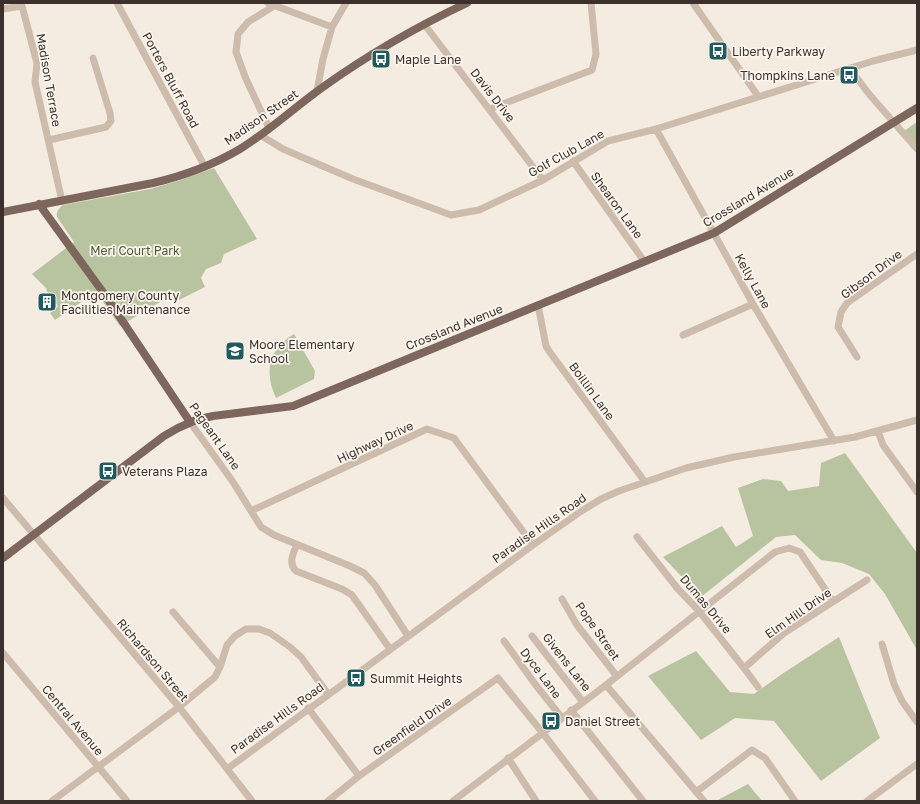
<svg xmlns="http://www.w3.org/2000/svg" width="920" height="804" font-family="'Golos Text',sans-serif">
<style>
.green{fill:#b8c4a0}
.lines{fill:none;stroke-linecap:round;stroke-linejoin:round}
.minor{stroke:#cdbbac;stroke-width:7}
.major{stroke:#7d675c;stroke-width:8}
.labels{text-anchor:middle;dominant-baseline:central;stroke-width:3.5;stroke-linejoin:round;paint-order:stroke}
.poi-label{font-size:12px;fill:#3b302b;stroke:#fbf5ee;text-anchor:start}
.street-label{font-size:12px;fill:#3b302b;stroke:#fbf5ee}
.park-label{font-size:12px;fill:#4a5a2e;stroke:#fbf5ee}
</style>
<rect width="100%" height="100%" fill="#f4ebe1"/>
<path class="green" d="M917 122V146L904 131Z
M214 168 257 239 224 254 221 263 206 269 201 278 205 287 179 300 165 299 120 326 96 292 55 320 50 313 58 306 46 290 47 289 32 274 74 242 57 217C56 212 59 208 63 205L150 189 178 181Z
M294 334 315 371 314 379 276 398C264 372 268 349 294 334Z
M845 453 917 553V650L885 594 869 574 842 563 821 560 795 535 776 537 701 597 663 557 722 526 736 547 753 536 738 488 763 479 781 481 788 491 819 486 821 463Z
M839 637 880 738 821 781 774 721 735 718 701 740 648 676 696 651 730 692 754 694 782 674Z
M748 784 762 801H716Z"/>
<g class="lines">
<path class="minor" d="M117 3 205 167
M268 3 332 27
M693 3 758 96
M3 9 22 6 37 63 35 82 62 201
M424 24 543 180
M850 69 869 94 917 149
M317 91 323 59 332 27 346 3
M490 109 592 70 596 54 591 3
M269 128 246 79 236 52 238 34 248 22 274 6
M656 129 753 304 834 441
M260 135 283 149 353 179 451 215 479 210 543 180 608 141 656 129 873 61 917 50
M49 140 106 127 111 121 110 113 93 58
M573 161 644 261
M538 305 546 346 549 351 645 482
M683 335 753 304
M857 357 838 327 841 312 847 303 917 254
M190 422 233 482 261 527 274 535 350 566 364 573 375 585 408 636
M878 431 883 445 917 492
M3 498 179 707 252 801
M251 511 427 429 454 438 533 545
M637 537 678 589 699 611 744 668 758 687
M297 544C293 554 288 563 296 571L342 589 352 595 390 649
M562 599 577 625 616 675
M173 612 220 667
M532 636 583 702
M504 641 535 684 562 718
M882 644 894 684 902 701 917 722
M3 653 127 801
M744 668 784 633 867 580
M606 685 704 801
M308 708 359 776
M571 710 643 801
M508 758 536 801
M227 769 533 545 580 512 601 499 619 491 686 468 734 457 855 437 917 420
M696 792 752 750 765 758 795 801
M52 801 179 707 215 677 220 667 227 645 235 636 246 629H259L270 633 290 647 301 657 328 694
M328 801 359 776 498 678 542 732 595 801
M453 801 606 685 775 552 789 548 800 552 833 601
M867 801 917 764"/>
<path class="major" d="M39 204 105 295 190 422
M3 212 153 183C183 176 213 165 240 149 269 131 295 107 323 87 368 55 416 27 467 3
M3 558 164 436 178 428 196 420 213 416 293 406 714 233 917 108"/>
</g>
<defs>
<symbol id="bus-square" viewBox="-11 -11 22 22"><rect x="-9" y="-9" width="18" height="18" rx="4" fill="#1f5a5e" stroke="#fbf5ee"/><path d="M-5-6H5V4H4V6H2V4H-2V6H-4V4H-5ZM-3.5-4V0h7V-4ZM-3.5 1.2v1.5H-2V1.2ZM2 1.2v1.5H3.5V1.2Z" fill="#fff"/></symbol>
<symbol id="building-square" viewBox="-11 -11 22 22"><rect x="-9" y="-9" width="18" height="18" rx="4" fill="#1f5a5e" stroke="#fbf5ee"/><path d="M-4-6H4V6H1V3H-1V6H-4ZM-2.5-4.3h1.7v1.8h-1.7ZM.8-4.3h1.7v1.8H.8ZM-2.5-1h1.7V.8h-1.7ZM.8-1h1.7V.8H.8Z" fill="#fff"/></symbol>
<symbol id="school-square" viewBox="-11 -11 22 22"><rect x="-9" y="-9" width="18" height="18" rx="4" fill="#1f5a5e" stroke="#fbf5ee"/><path d="M0-5L7-2L0 1L-7-2ZM-4 1L0 2.5L4 1V4Q0 6-4 4Z" fill="#fff"/></symbol>
</defs>
<g fill-rule="evenodd">
<use href="#bus-square" x="707" y="40" width="22" height="22"/>
<use href="#bus-square" x="370" y="48" width="22" height="22"/>
<use href="#bus-square" x="838" y="64" width="22" height="22"/>
<use href="#building-square" x="36" y="291" width="22" height="22"/>
<use href="#school-square" x="224" y="340" width="22" height="22"/>
<use href="#bus-square" x="97" y="460" width="22" height="22"/>
<use href="#bus-square" x="345" y="667" width="22" height="22"/>
<use href="#bus-square" x="540" y="710" width="22" height="22"/>
</g>
<g class="labels">
<g class="poi-label">
<text x="732" y="51">Liberty Parkway</text>
<text x="395" y="59">Maple Lane</text>
<text x="835" y="75" text-anchor="end">Thompkins Lane</text>
<text x="61" y="295">Montgomery County<tspan x="61" dy="14">Facilities Maintenance</tspan></text>
<text x="249" y="344">Moore Elementary<tspan x="249" dy="14">School</tspan></text>
<text x="122" y="471">Veterans Plaza</text>
<text x="370" y="678">Summit Heights</text>
<text x="565" y="721">Daniel Street</text>
</g>
<g class="street-label">
<text transform="translate(49 80) rotate(80)">Madison Terrace</text>
<text transform="translate(171 80) rotate(62)">Porters Bluff Road</text>
<text transform="translate(493 95) rotate(52)">Davis Drive</text>
<text transform="translate(261 117) rotate(-35)">Madison Street</text>
<text transform="translate(566 153) rotate(-29)">Golf Club Lane</text>
<text transform="translate(748 197) rotate(-31)">Crossland Avenue</text>
<text transform="translate(617 205) rotate(54)">Shearon Lane</text>
<text transform="translate(871 274) rotate(-37)">Gibson Drive</text>
<text transform="translate(753 281) rotate(61)">Kelly Lane</text>
<text transform="translate(454 327) rotate(-22)">Crossland Avenue</text>
<text transform="translate(592 391) rotate(54)">Boillin Lane</text>
<text transform="translate(215 436) rotate(55)">Pageant Lane</text>
<text transform="translate(375 442) rotate(-25)">Highway Drive</text>
<text transform="translate(539 528) rotate(-35)">Paradise Hills Road</text>
<text transform="translate(706 604) rotate(50)">Dumas Drive</text>
<text transform="translate(798 613) rotate(-35)">Elm Hill Drive</text>
<text transform="translate(598 631) rotate(55)">Pope Street</text>
<text transform="translate(153 660) rotate(50)">Richardson Street</text>
<text transform="translate(567 662) rotate(52)">Givens Lane</text>
<text transform="translate(541 673) rotate(53)">Dyce Lane</text>
<text transform="translate(277 718) rotate(-36)">Paradise Hills Road</text>
<text transform="translate(73 720) rotate(50)">Central Avenue</text>
<text transform="translate(412 726) rotate(-35)">Greenfield Drive</text>
</g>
<g class="park-label">
<text x="135" y="250">Meri Court Park</text>
</g>
</g>
<rect width="920" height="804" fill="none" stroke="#3b302b" stroke-width="8"/>
</svg>
